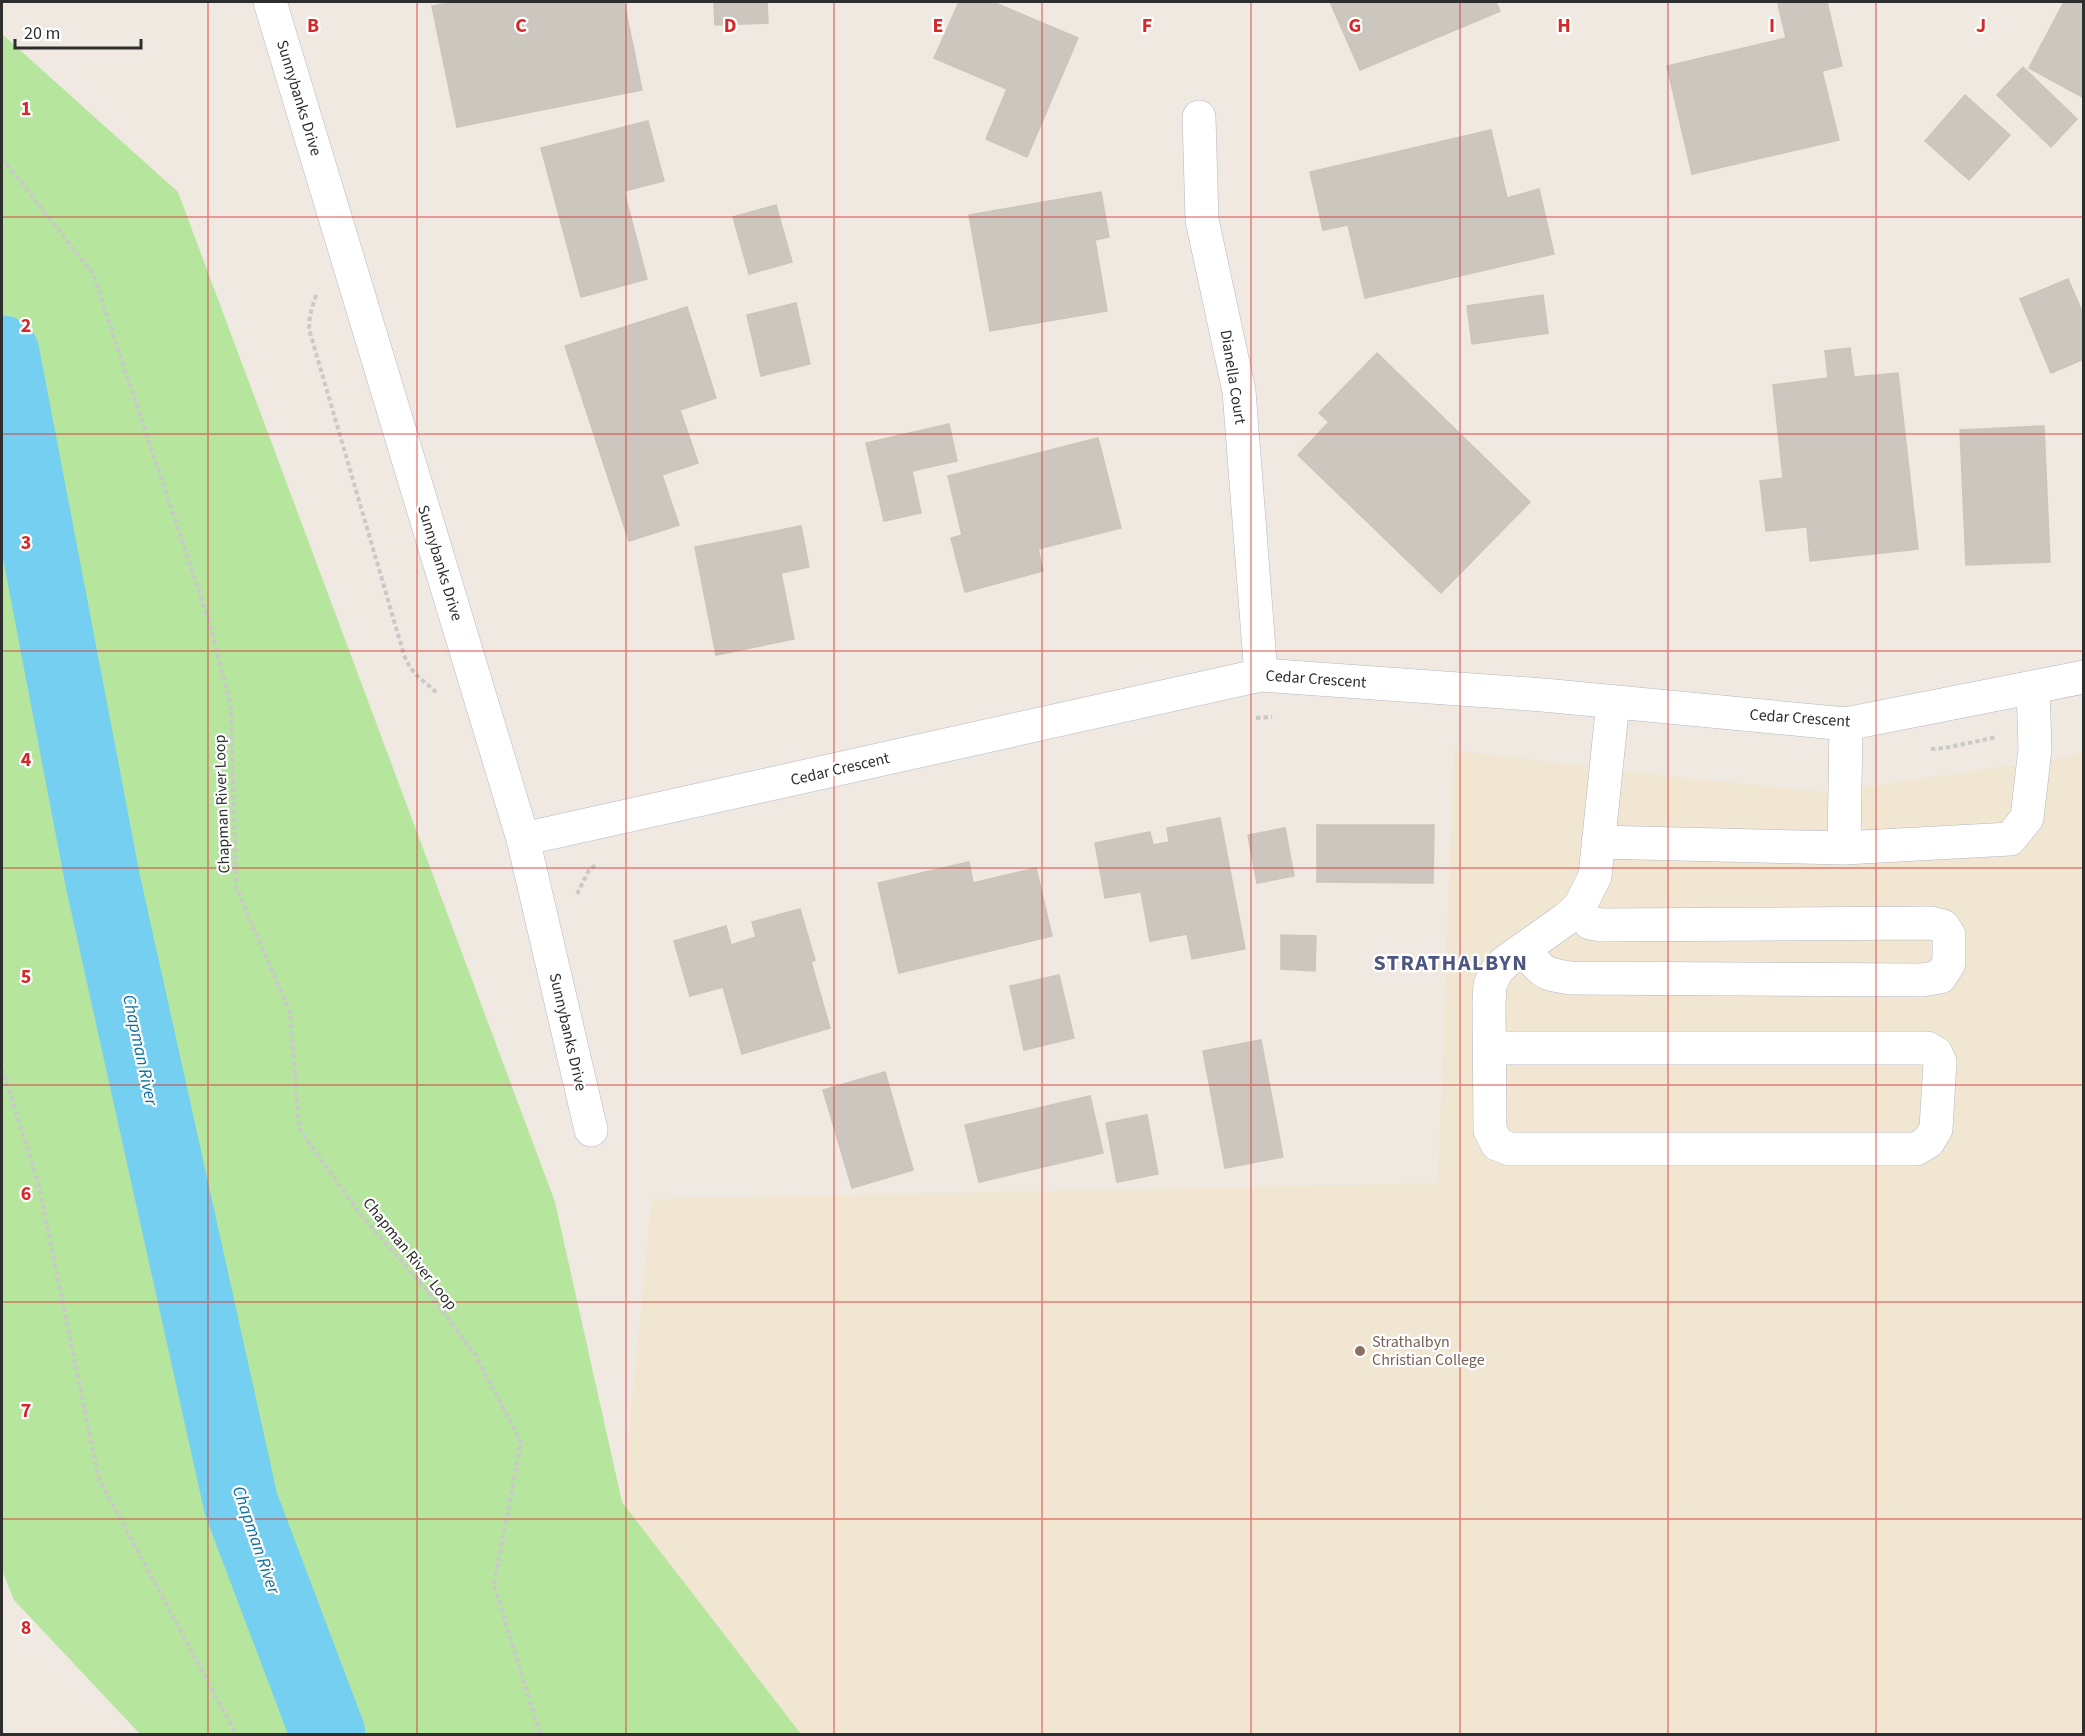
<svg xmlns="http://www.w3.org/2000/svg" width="2085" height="1736" font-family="'Source Sans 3',sans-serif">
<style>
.education{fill:#f0e6d1}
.green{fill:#b6e59e}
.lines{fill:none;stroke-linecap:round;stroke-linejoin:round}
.river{stroke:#75cff0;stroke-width:75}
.building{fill:#cbc7bf;stroke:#cbc5ba;stroke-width:1.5}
.minor-casing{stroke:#b4b7c1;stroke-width:34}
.path{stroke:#c9c9c9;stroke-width:4;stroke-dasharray:4.5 3;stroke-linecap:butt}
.minor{stroke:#fff;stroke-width:33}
.grid{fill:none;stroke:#d62828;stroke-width:1.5;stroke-opacity:0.55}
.education-dot{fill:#8d6e63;stroke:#fff;stroke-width:2}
.labels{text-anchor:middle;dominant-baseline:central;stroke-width:4.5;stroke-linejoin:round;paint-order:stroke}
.street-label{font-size:16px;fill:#2e2e2e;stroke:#fff}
.education-label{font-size:16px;fill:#785e54;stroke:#fff;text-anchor:start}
.water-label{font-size:18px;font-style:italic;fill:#0d6fa3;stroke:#fff}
.district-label{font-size:22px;font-weight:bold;letter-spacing:1.5px;fill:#4d5680;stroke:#fff}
.grid-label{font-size:20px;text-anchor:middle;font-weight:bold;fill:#d62828;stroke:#fff;stroke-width:4.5;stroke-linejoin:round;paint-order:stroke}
</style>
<rect width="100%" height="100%" fill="#efe9e1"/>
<path class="education" d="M1454 750 1683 778 1831 792 2070 757 2083 751V1734H801L622 1502 652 1199 1438 1183Z"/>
<path class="green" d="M2 34 178 192 555 1202 622 1502 801 1734H140L14 1600 2 1570Z"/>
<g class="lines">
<path class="river" d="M2 353 103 882 241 1504 328 1734"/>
</g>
<path class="building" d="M453 2H624L642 90 457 127 432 6Z
M714 2H767L768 23 715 25Z
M959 2H993L1078 38 1027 157 986 139 1007 89 934 58Z
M1330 2H1496L1500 11 1360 70Z
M1788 2H1827L1842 66 1822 71 1839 140 1692 174 1667 66 1786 38 1778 4Z
M2064 2H2084V98L2029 68Z
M2023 67 2077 119 2051 147 1997 95Z
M1965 95 2010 135 1969 180 1925 141Z
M648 121 664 181 624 191 647 279 581 297 541 148Z
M1491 130 1507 198 1539 189 1554 254 1365 298 1348 225 1323 230 1310 172Z
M1101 192 1109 237 1095 240 1107 311 990 331 969 215Z
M776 205 792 262 749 274 733 217Z
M2068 279 2084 316V359L2051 373 2020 299Z
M1543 295 1548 333 1472 344 1467 306Z
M796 303 810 364 761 376 747 315Z
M687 307 716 398 680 410 698 463 662 475 679 525 629 541 565 346Z
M1850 348 1854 377 1898 373 1918 549 1810 561 1807 527 1766 531 1760 481 1783 478 1773 385 1828 378 1825 351Z
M1377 353 1530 502 1441 593 1298 455 1329 422 1319 413Z
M949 424 957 461 912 471 921 513 884 521 866 443Z
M2044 426 2050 562 1966 565 1960 430Z
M1098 438 1121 528 1038 549 1043 571 965 592 951 538 962 535 948 476Z
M801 526 809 567 781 573 794 639 716 655 695 547Z
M1220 818 1245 949 1192 959 1187 934 1150 941 1141 892 1105 898 1095 843 1150 832 1153 845 1169 842 1167 828Z
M1317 825H1434L1433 883 1317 882Z
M1285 828 1294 876 1257 883 1248 835Z
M969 862 973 883 1036 868 1052 936 899 973 878 883Z
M800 909 815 960 811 962 830 1028 742 1054 723 987 690 996 674 941 726 926 731 945 756 937 752 922Z
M1281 935 1316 936 1315 971 1281 969Z
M1059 975 1074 1038 1024 1050 1010 986Z
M1261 1040 1283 1157 1225 1168 1203 1051Z
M885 1072 913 1170 852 1188 823 1090Z
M1090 1096 1103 1153 979 1182 965 1125Z
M1147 1115 1158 1174 1117 1182 1106 1123Z"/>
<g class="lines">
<defs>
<path id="minor" d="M270 2 523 839 591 1130
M1199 117 1202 220 1239 391 1261 675
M523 839 1261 675 1543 695 1846 724 2084 677
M1598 842 1844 848 2010 839 2027 818 2035 749 2033 687
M1844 848 1846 724
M1525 948C1541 972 1542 974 1571 978L1922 980 1940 977 1949 963V935L1943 926 1931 923 1601 925 1590 923 1577 909
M1490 1048H1927L1936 1053 1940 1062 1936 1129 1928 1142 1916 1149H1510L1497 1144 1490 1130 1489 1003 1490 985 1496 972 1505 962 1566 919 1577 909 1580 906 1595 876 1613 702"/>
</defs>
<use href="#minor" class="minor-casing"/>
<path class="path" d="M2 158 93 274 209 621 231 707 236 887 290 1012 299 1129 361 1215 428 1292 476 1356 521 1442 494 1585 540 1734
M316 295 310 315 309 329 404 655C413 677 423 679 438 694
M1256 718 1272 717
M1931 749 1945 748 1997 737
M577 894 589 870 597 864
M2 1068 38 1182 99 1479 236 1734"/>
<use href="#minor" class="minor"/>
</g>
<path class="grid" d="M208 2V1734M417 2V1734M626 2V1734M834 2V1734M1042 2V1734M1251 2V1734M1460 2V1734M1668 2V1734M1876 2V1734M2 217H2084M2 434H2084M2 651H2084M2 868H2084M2 1085H2084M2 1302H2084M2 1519H2084"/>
<circle class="education-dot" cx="1360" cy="1351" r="6"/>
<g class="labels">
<g class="street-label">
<text transform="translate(299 98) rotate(73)">Sunnybanks Drive</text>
<text transform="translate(1233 377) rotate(81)">Dianella Court</text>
<text transform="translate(440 563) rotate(73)">Sunnybanks Drive</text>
<text transform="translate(1316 679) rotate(4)">Cedar Crescent</text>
<text transform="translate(1800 718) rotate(4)">Cedar Crescent</text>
<text transform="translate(840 769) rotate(-13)">Cedar Crescent</text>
<text transform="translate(222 804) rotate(-92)">Chapman River Loop</text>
<text transform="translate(568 1032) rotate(77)">Sunnybanks Drive</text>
<text transform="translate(410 1254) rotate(51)">Chapman River Loop</text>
</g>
<g class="education-label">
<text x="1372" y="1342">Strathalbyn<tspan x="1372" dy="18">Christian College</tspan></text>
</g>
<g class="water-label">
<text transform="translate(140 1050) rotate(78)">Chapman River</text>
<text transform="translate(256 1540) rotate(71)">Chapman River</text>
</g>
<g class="district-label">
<text x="1451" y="963">STRATHALBYN</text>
</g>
</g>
<g class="grid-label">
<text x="313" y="32">B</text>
<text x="521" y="32">C</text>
<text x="730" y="32">D</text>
<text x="938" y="32">E</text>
<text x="1147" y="32">F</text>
<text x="1355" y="32">G</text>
<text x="1564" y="32">H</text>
<text x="1772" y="32">I</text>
<text x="1981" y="32">J</text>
<text x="26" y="115">1</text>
<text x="26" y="332">2</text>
<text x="26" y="549">3</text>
<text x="26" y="766">4</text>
<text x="26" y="983">5</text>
<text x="26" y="1200">6</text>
<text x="26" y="1417">7</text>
<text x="26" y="1634">8</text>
</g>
<rect width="2085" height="1736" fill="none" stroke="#2e2e2e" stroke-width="6"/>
<path d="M15 39v9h126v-9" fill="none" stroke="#2e2e2e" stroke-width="3"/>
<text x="24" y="39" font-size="18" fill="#2e2e2e" stroke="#ffffff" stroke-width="4.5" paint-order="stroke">20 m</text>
</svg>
